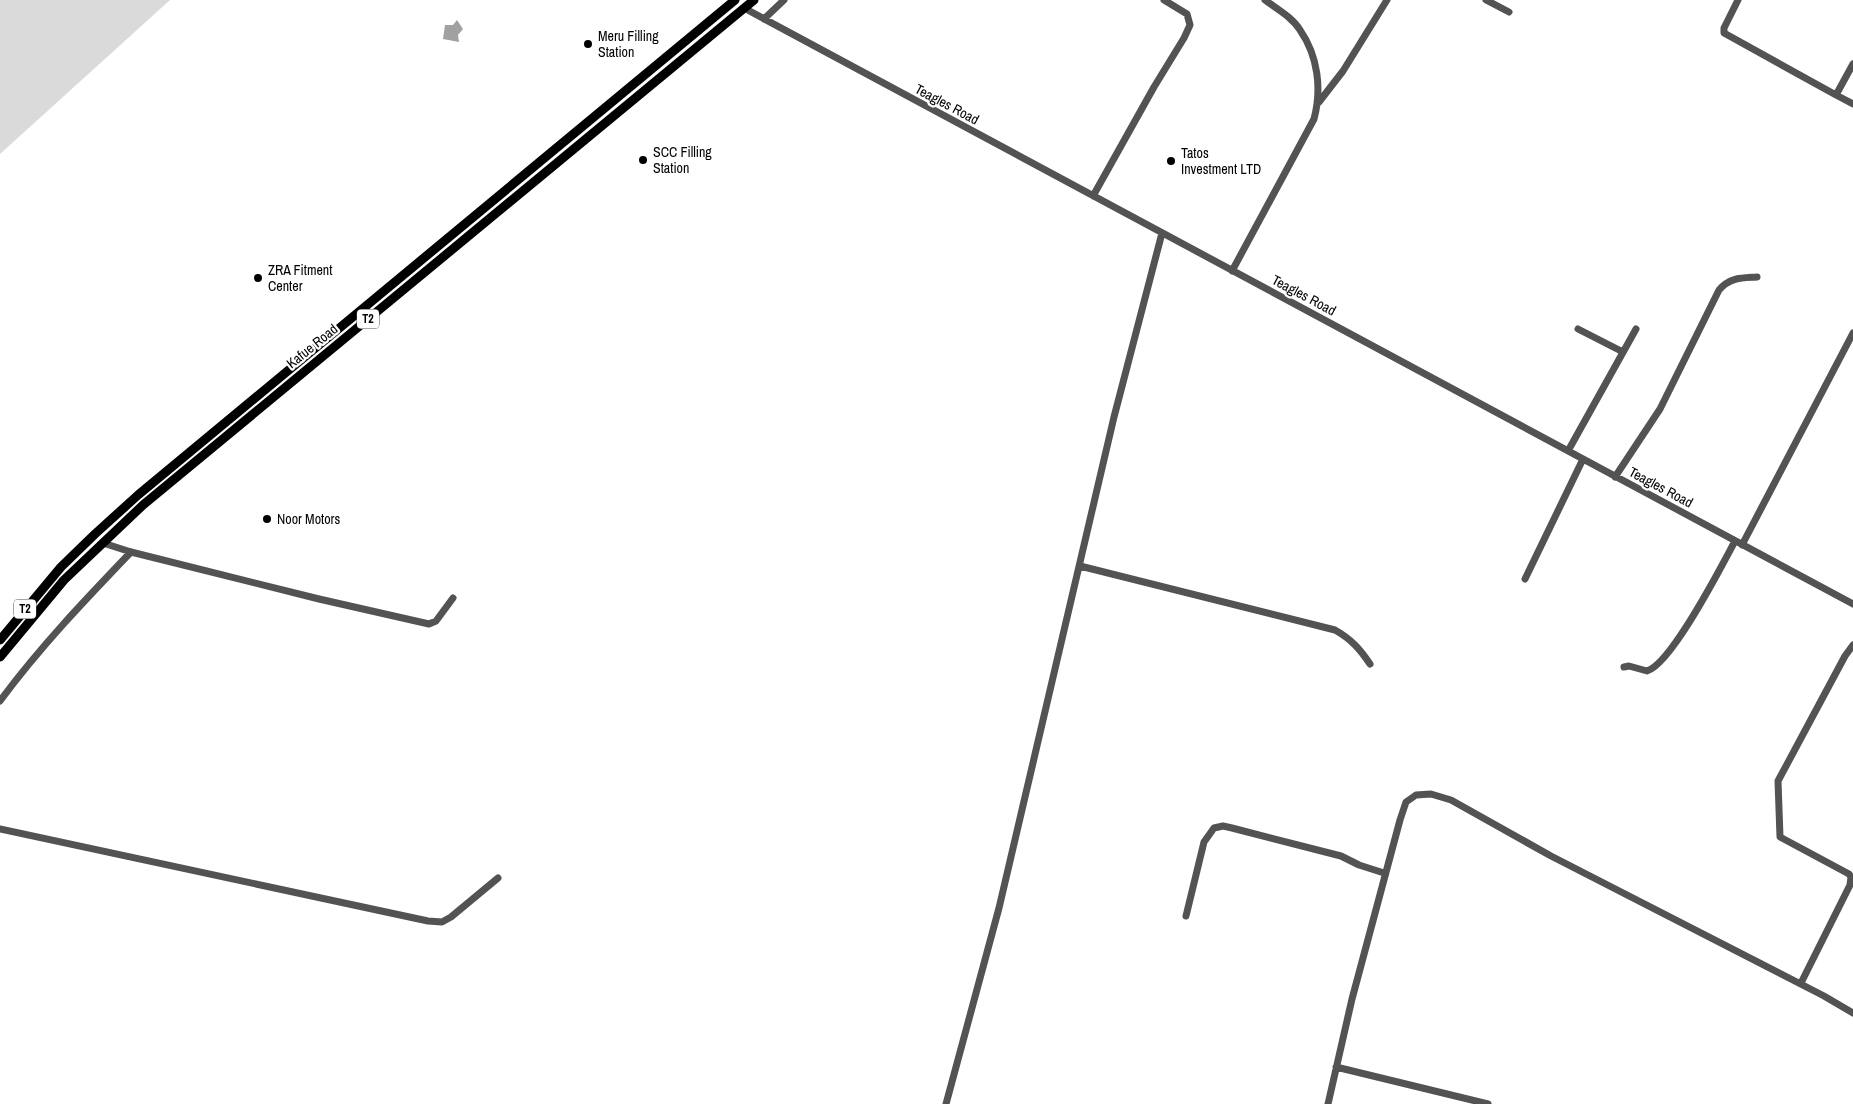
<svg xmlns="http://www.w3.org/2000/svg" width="1853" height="1104" font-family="'Archivo Narrow',sans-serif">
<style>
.green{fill:#dadada}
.water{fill:#a1a1a1}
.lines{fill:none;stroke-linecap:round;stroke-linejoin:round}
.minor{stroke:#535353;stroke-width:7}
.major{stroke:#000;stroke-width:9}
.poi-dot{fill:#000;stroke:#fff;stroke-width:2}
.labels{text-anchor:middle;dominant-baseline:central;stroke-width:4.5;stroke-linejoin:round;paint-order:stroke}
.shield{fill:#fff;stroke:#4c4c4c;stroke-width:1}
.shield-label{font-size:12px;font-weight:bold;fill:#000}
.poi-label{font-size:14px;fill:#000;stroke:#fff;text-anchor:start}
.street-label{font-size:14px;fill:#000;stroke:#fff}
</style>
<rect width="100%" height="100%" fill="#fff"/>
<path class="green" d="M0 0H170L0 154Z"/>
<path class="water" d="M457 20 463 29 458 35 459 42 443 39 445 25H453Z"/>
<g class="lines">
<path class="minor" d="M1486 0 1509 12
M1738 0 1724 28V33L1836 95
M744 8 1853 604
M764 19 784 0
M1853 64 1836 95 1853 104
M1319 102 1343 71 1387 0
M1093 196 1154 87 1184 38 1190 25 1187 14 1164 0
M1232 271 1314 119C1322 89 1318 56 1300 30 1292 17 1277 9 1265 0
M1578 329 1623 352
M1568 451 1636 329
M1615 477 1660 409 1719 290C1730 277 1742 278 1757 277
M103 543 131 552 319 599 429 624 436 621 453 598
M1742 545 1853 333
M1080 566 1335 630C1351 639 1360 649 1370 664
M1525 579 1583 459
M1624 667 1629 666 1647 671C1672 663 1721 567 1735 541
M0 701C40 647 85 600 131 552
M0 829 428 921 442 922 451 917 498 878
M1186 916 1204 842 1214 828 1223 826 1232 828 1341 856 1359 865 1384 873
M1801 983 1850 885 1851 877 1849 874 1780 837 1778 781 1845 656 1853 645
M1336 1067 1488 1104
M946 1104 999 908 1114 417 1162 233
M1328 1104 1352 999 1400 820 1406 802 1416 795 1431 794 1451 800 1551 856 1824 996 1853 1013"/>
<path class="major" d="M0 640 61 567 95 534 138 495 735 0
M0 657 64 580 143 505 754 0"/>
</g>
<g class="poi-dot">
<circle cx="588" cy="44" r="5"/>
<circle cx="643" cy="160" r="5"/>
<circle cx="1171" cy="161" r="5"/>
<circle cx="258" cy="278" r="5"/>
<circle cx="267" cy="519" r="5"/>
</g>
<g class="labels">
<g class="shield">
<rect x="357" y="309.5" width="22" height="19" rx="4"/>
<rect x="14" y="599.5" width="22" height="19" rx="4"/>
</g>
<g class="shield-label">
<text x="368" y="319">T2</text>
<text x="25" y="609">T2</text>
</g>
<g class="poi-label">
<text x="598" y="36">Meru Filling<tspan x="598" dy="16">Station</tspan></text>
<text x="653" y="152">SCC Filling<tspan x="653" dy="16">Station</tspan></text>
<text x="1181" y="153">Tatos<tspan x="1181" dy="16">Investment LTD</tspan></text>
<text x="268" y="270">ZRA Fitment<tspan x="268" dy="16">Center</tspan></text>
<text x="277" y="519">Noor Motors</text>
</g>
<g class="street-label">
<text transform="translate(947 104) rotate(28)">Teagles Road</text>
<text transform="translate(1304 295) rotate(28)">Teagles Road</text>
<text transform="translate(312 346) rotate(-39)">Kafue Road</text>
<text transform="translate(1661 487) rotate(28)">Teagles Road</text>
</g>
</g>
</svg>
